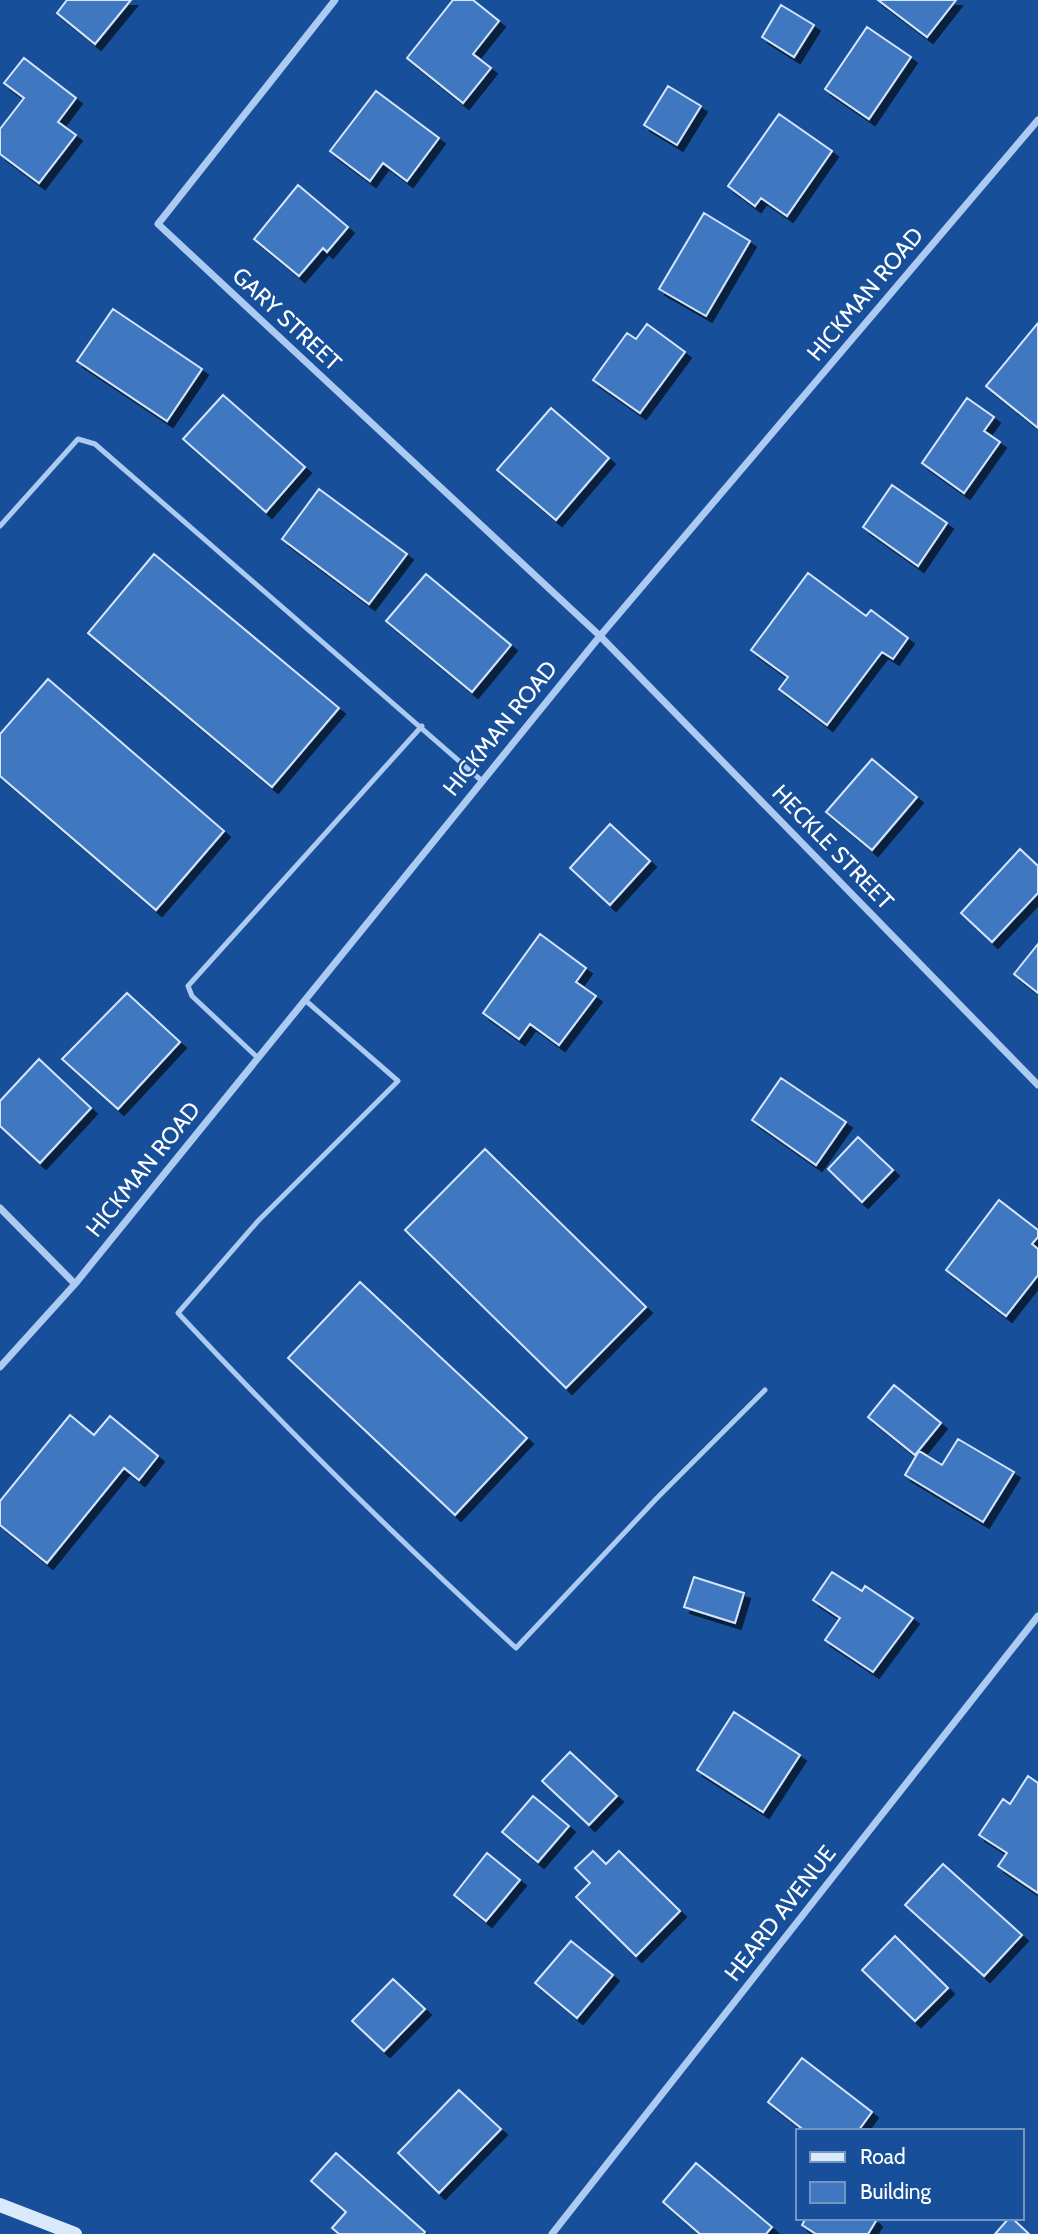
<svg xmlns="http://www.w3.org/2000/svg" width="1038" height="2234" font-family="Cabin,sans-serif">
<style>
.building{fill:#4077c1;stroke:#d4e6fc;stroke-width:2;filter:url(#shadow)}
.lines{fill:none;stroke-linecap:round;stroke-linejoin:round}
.lane{stroke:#adcbf2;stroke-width:5}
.street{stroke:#adcbf2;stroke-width:7}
.secondary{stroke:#dbe9fc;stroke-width:14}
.labels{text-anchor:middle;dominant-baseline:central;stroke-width:5;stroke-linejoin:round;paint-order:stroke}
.street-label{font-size:23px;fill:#fff;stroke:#174f9a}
</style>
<defs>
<filter id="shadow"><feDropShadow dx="6" dy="6" stdDeviation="0" flood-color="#0009"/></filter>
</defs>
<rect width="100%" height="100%" fill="#174f9a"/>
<path class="building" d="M67 0H131L95 44 57 13Z
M453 0H473L499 21 473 54 491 68 463 103 407 58Z
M878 0H956L927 37Z
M781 5 814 25 794 57 762 37Z
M867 27 911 57 869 119 825 89Z
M24 58 76 98 58 122 76 135 39 183 0 154V129L24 98 4 83Z
M668 86 701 106 677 145 644 125Z
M376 91 439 138 407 181 383 163 370 181 330 151Z
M779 114 832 151 787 216 761 198 755 206 728 186Z
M298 185 348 227 327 252 323 248 299 276 254 239Z
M704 213 750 241 706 316 659 289Z
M113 309 202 369 167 421 77 361Z
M1038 323V428L986 386Z
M647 324 685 352 640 413 593 380 627 333 636 339Z
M223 395 305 467 266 512 183 439Z
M967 398 994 417 984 431 1000 442 964 493 922 463Z
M551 408 609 458 556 520 497 470Z
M892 485 947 523 918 566 863 527Z
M319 489 407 554 369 604 282 539Z
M154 554 339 708 272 787 88 633Z
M808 573 866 616 871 610 908 638 893 659 882 652 827 725 779 689 788 677 751 650Z
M426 574 511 645 472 692 386 621Z
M48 679 224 831 156 910 0 776V734Z
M872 759 917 797 872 850 826 812Z
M610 824 650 861 610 905 570 868Z
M1020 849 1038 866V893L992 942 961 913Z
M540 934 586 968 576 982 596 996 559 1045 530 1024 519 1039 483 1013Z
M1038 944V993L1014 974Z
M127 993 180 1042 118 1109 62 1059Z
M39 1059 91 1108 40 1163 0 1126V1101Z
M781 1078 846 1122 816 1165 752 1120Z
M858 1137 893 1170 862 1202 828 1169Z
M485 1149 646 1307 566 1388 405 1230Z
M999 1200 1038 1230V1237L1032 1244 1038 1249V1275L1006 1316 946 1270Z
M360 1282 527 1438 455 1515 288 1358Z
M894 1385 941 1423 915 1455 868 1417Z
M70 1415 94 1435 110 1416 158 1456 139 1480 124 1468 47 1563 0 1525V1501Z
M958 1439 1014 1472 983 1522 905 1475 919 1451 942 1465Z
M832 1572 862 1591 865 1586 913 1618 873 1672 825 1640 840 1618 813 1600Z
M694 1577 744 1593 735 1623 684 1607Z
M734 1712 800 1755 763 1812 697 1770Z
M570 1752 617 1796 589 1825 542 1781Z
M1028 1776 1038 1783V1893L998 1866 1007 1853 979 1835 1003 1799 1010 1804Z
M533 1796 569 1826 538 1862 502 1832Z
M593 1851 606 1864 619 1851 680 1911 636 1956 576 1897 590 1883 575 1868Z
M487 1853 520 1880 486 1921 454 1895Z
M943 1864 1022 1935 984 1976 905 1905Z
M895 1936 948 1988 915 2021 862 1970Z
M571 1941 613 1975 577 2018 535 1983Z
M393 1979 425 2009 384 2051 352 2021Z
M802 2058 872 2112 858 2131H805L768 2102Z
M459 2090 501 2129 439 2193 398 2153Z
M336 2153 425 2232 424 2234H339L332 2228 346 2212 311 2181Z
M696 2163 772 2227 766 2234H700L663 2202Z
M806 2218H873L876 2221 868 2234H816L802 2225Z
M1009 2218H1012L1029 2234H995Z"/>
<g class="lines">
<path class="lane" d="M0 526 78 439 95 444 482 781
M305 1000 398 1081 258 1221 178 1313C286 1429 399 1540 516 1648L657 1498 765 1390
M258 1058 192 996 188 986 422 726"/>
<path class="street" d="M335 0 158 224 600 636 1038 1085
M0 1208 75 1284
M0 1367 75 1284 600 636 1038 120
M552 2234 1038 1616"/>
<path class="secondary" d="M0 2205 75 2234"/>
</g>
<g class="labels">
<g class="street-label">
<text transform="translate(865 294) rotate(-50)">HICKMAN ROAD</text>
<text transform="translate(287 319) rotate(43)">GARY STREET</text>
<text transform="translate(500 728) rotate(-51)">HICKMAN ROAD</text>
<text transform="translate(833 847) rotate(46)">HECKLE STREET</text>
<text transform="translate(143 1169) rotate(-51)">HICKMAN ROAD</text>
<text transform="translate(780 1913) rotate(-52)">HEARD AVENUE</text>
</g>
</g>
<rect x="796" y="2129" width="228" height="91" fill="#174f9a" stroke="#7495c2" stroke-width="2"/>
<rect x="810" y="2152" width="35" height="10" fill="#dbe9fc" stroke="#7495c2" stroke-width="2"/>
<text x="860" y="2164" font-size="21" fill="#ffffff">Road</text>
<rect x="810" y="2182" width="35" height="21" fill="#4077c1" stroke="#7495c2" stroke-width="2"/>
<text x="860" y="2199" font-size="21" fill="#ffffff">Building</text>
</svg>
